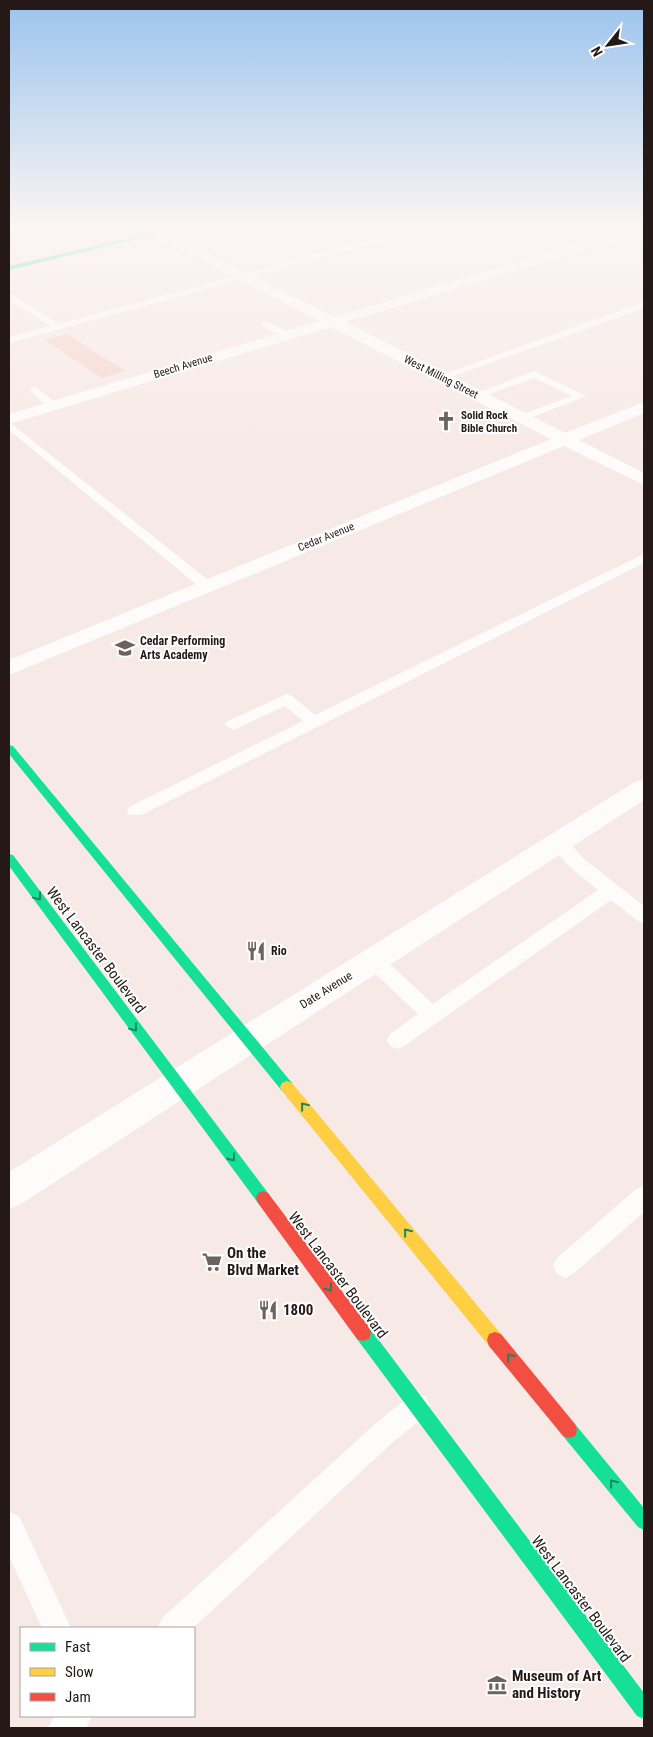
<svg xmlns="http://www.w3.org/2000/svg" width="653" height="1737" font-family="'Roboto Condensed',sans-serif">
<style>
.green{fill:#f6d4cb}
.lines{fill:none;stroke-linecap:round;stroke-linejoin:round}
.lane{fill:#fefcfb;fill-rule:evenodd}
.street{fill:#fefcfb;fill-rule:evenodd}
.fast{fill:#16e098;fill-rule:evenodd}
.slow{fill:#ffcf43;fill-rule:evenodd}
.jam{fill:#f24e42;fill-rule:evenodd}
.oneway{stroke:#1c865e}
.labels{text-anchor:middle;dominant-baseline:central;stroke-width:4;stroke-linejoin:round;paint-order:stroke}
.far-street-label{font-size:11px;fill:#241917;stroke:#fff}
.far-poi-label{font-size:11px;font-weight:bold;fill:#241917;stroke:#fff;text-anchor:start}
.poi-label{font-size:12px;font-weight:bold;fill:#241917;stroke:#fff;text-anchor:start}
.street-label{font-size:12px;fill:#241917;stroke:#fff}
.near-street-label{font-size:15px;fill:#241917;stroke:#fff}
.near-poi-label{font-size:15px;font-weight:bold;fill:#241917;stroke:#fff;text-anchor:start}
</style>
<rect width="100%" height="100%" fill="#f7e9e5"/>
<path class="green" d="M67 334 125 371 102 378 45 340Z"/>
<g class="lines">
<path class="lane" d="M421 226 428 228 9 343V337L51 326 9 300V293L59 324Z
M644 302V308L445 379 436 377Z
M266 321 290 333 292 335 284 337 263 326 261 324Z
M534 371 586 396 522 421 518 420V416L572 396 534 378 481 397H473L472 395Z
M35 387 58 404V408H50L31 392 30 390Z
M9 422 212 583 214 586 212 589H202L9 430Z
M644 554V563L141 815H129L127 811 129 807 303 721 285 706 233 730 225 725 228 721 287 694 292 696 315 715Z
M560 837 566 839 584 859 644 906V923L638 921 611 900 404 1046 397 1049 390 1046 387 1040 390 1034 418 1014 366 965 364 960 366 955 373 952 380 955 433 1004 598 890C581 876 562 863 551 843L554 839Z
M644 1186V1212L573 1274 565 1278 557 1274 553 1266 557 1258 636 1189Z
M417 1393 426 1397 430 1406 426 1415 392 1443 193 1628H158L162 1618 374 1425 408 1397Z
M9 1512 19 1516 71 1628H42L9 1556Z
M54 1716H92L86 1728H48Z"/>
<path class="street" d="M638 226H644V232L345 322 565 433 644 402V413L579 440 644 473V485L564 446 9 675V660L551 439 331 327 9 424V414L320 321 154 236 152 233 154 230H162L334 317Z
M644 779V800L21 1204 9 1209V1172L635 782Z"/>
<path class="fast" d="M182 226H189L9 270V266Z
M9 745 13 746 292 1083 294 1087 292 1091 287 1093 282 1091 9 754Z
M9 854 13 855 268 1193 270 1198 268 1203 263 1205 258 1203 9 866Z
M363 1325 369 1327 644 1693V1719L637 1716 357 1339 355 1333 357 1327Z
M569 1422 575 1424 644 1508V1530L638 1527 563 1436 561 1430 563 1424Z"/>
<path class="slow" d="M287 1081 292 1083 501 1334 503 1340 501 1346 495 1348 489 1346 282 1091 280 1087 282 1083Z"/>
<path class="jam" d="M263 1191 268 1193 369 1327 371 1333 369 1339 363 1341 357 1339 258 1203 256 1198 258 1193Z
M495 1332 501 1334 575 1424 577 1430 575 1436 569 1438 563 1436 489 1346 487 1340 489 1334Z"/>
</g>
<defs><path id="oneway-chevron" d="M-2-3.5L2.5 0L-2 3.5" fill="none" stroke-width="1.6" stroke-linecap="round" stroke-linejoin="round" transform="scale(1.25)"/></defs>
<g class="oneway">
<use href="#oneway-chevron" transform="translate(38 897) rotate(53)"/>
<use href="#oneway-chevron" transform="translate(134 1028) rotate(53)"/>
<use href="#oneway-chevron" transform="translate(304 1106) rotate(-129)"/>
<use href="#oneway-chevron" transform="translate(232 1158) rotate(53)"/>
<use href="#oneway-chevron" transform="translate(407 1232) rotate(-129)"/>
<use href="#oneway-chevron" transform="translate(329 1288) rotate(53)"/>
<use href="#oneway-chevron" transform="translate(510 1357) rotate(-129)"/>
<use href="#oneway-chevron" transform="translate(613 1483) rotate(-129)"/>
</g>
<linearGradient id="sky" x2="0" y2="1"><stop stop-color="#9bc3ee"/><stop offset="0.48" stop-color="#fbf5f3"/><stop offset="1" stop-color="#fbf5f3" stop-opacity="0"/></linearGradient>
<rect width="653" height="469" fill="url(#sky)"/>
<defs>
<symbol id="church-bare" viewBox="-9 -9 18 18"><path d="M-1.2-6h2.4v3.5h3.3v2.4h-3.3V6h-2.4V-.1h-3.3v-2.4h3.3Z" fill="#6e625f" stroke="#fff" stroke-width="2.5" paint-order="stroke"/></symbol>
<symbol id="school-bare" viewBox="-9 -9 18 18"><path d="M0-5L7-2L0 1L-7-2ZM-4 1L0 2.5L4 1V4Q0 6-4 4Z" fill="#6e625f" stroke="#fff" stroke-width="2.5" paint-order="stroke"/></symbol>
<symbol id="restaurant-bare" viewBox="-9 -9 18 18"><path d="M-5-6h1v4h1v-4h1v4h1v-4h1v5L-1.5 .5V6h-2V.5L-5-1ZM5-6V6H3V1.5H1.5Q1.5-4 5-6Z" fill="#6e625f" stroke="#fff" stroke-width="2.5" paint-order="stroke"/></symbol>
<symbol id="supermarket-bare" viewBox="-9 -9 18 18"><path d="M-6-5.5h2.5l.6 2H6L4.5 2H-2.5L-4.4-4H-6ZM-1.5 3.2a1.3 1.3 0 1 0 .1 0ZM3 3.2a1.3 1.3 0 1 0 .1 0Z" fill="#6e625f" stroke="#fff" stroke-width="2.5" paint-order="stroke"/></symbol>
<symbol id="museum-bare" viewBox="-9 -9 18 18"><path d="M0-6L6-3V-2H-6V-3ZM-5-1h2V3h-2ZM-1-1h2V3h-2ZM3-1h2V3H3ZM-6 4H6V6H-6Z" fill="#6e625f" stroke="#fff" stroke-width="2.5" paint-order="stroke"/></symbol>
</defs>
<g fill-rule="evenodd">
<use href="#church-bare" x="432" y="407" width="28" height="28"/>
<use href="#school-bare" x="111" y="634" width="28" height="28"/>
<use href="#restaurant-bare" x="242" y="937" width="28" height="28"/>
<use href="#supermarket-bare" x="198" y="1248" width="28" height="28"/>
<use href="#restaurant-bare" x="254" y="1296" width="28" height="28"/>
<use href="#museum-bare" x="483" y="1671" width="28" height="28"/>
</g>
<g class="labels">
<g class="far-street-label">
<text transform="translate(183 366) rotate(-17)">Beech Avenue</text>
<text transform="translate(441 377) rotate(27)">West Milling Street</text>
<text transform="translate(326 537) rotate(-22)">Cedar Avenue</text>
</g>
<g class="far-poi-label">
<text x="461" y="415">Solid Rock<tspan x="461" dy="13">Bible Church</tspan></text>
</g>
<g class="poi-label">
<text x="140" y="641">Cedar Performing<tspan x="140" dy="14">Arts Academy</tspan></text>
<text x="271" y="951">Rio</text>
</g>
<g class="street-label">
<text transform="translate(326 990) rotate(-32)">Date Avenue</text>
</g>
<g class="near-street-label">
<text transform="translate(96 950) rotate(53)">West Lancaster Boulevard</text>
<text transform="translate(338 1275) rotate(53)">West Lancaster Boulevard</text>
<text transform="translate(581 1599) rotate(53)">West Lancaster Boulevard</text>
</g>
<g class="near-poi-label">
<text x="227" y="1253">On the<tspan x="227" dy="17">Blvd Market</tspan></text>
<text x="283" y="1310">1800</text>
<text x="512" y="1676">Museum of Art<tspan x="512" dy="17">and History</tspan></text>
</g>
</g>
<rect width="653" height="1737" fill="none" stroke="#241917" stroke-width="20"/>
<rect x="20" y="1627" width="175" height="90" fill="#ffffff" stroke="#a7a3a2"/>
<rect x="30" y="1643" width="25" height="8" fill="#16e098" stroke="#a7a3a2"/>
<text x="65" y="1652" font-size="15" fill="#241917">Fast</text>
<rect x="30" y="1668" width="25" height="8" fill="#ffcf43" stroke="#a7a3a2"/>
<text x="65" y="1677" font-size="15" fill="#241917">Slow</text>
<rect x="30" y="1693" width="25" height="8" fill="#f24e42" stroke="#a7a3a2"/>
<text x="65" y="1702" font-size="15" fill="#241917">Jam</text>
<g transform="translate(608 45) rotate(240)" stroke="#ffffff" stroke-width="4" paint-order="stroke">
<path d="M0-4L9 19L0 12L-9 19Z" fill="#241917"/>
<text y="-8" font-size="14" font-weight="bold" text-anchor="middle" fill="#241917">N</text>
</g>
</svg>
